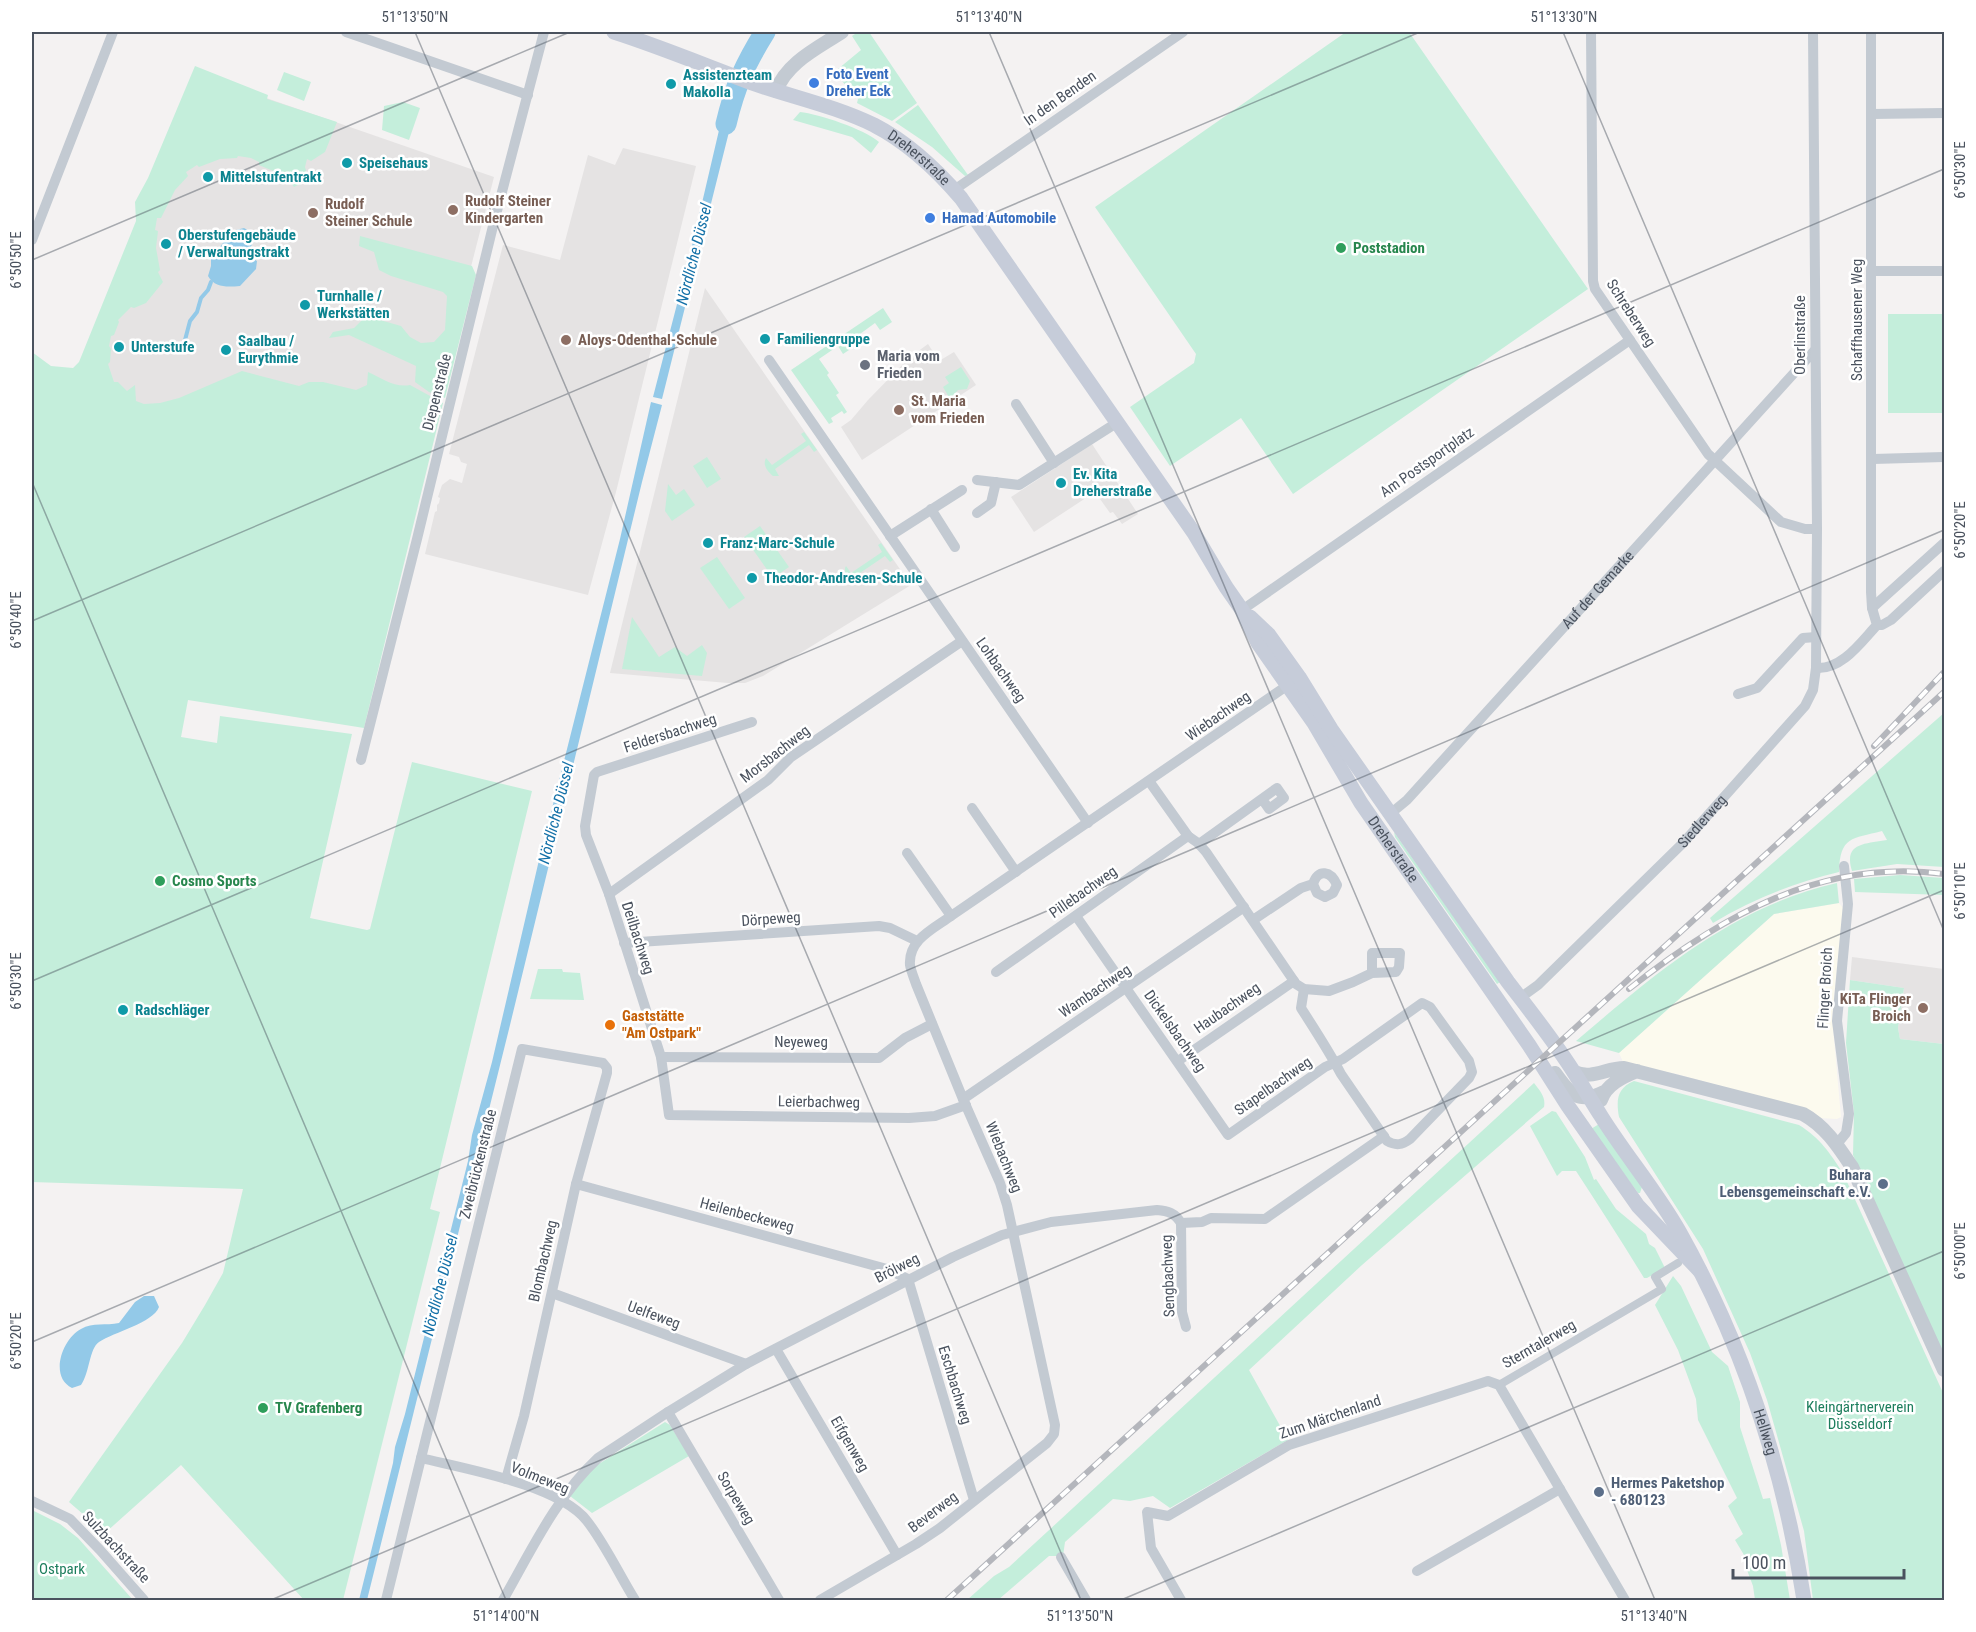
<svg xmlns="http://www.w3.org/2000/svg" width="1976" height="1632" font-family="'Roboto Condensed',sans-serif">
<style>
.commercial{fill:#fcfaee}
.education{fill:#e5e3e3}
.green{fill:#c4eedb}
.water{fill:#93c9e8}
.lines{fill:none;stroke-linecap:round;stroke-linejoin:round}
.stream{stroke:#93c9e8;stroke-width:4}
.river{stroke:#93c9e8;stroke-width:21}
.pedestrian{stroke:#c3cad2;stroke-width:8}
.minor{stroke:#c3cad2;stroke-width:10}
.tertiary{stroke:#c3cad2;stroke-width:14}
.secondary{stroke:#c6ccd9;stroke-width:15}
.rail-casing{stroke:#b4b6bc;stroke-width:6}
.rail{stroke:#fff;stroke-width:4;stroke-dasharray:11;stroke-linecap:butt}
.ticks{fill:none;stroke:#4a525e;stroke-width:1.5;stroke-opacity:0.45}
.shop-dot{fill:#3f7fe0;stroke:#fff;stroke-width:2}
.culture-dot{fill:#0f9aa8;stroke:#fff;stroke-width:2}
.education-dot{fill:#8d6e63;stroke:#fff;stroke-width:2}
.leisure-dot{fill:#2e9e5b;stroke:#fff;stroke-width:2}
.worship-dot{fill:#6b7280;stroke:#fff;stroke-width:2}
.food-dot{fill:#e8710a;stroke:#fff;stroke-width:2}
.service-dot{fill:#5c6f8a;stroke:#fff;stroke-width:2}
.labels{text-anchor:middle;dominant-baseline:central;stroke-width:5;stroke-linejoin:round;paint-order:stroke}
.shop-label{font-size:15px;font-weight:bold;fill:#366cbe;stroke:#fff;text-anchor:start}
.culture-label{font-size:15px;font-weight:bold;fill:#0d838f;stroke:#fff;text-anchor:start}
.street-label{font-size:15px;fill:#4a525e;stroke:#fff}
.education-label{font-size:15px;font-weight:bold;fill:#785e54;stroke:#fff;text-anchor:start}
.leisure-label{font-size:15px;font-weight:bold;fill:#27864d;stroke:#fff;text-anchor:start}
.worship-label{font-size:15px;font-weight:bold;fill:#5b616d;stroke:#fff;text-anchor:start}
.food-label{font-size:15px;font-weight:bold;fill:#c56008;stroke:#fff;text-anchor:start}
.service-label{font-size:15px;font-weight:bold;fill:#4e5e75;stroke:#fff;text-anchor:end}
.park-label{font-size:15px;fill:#1d7e5d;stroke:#fff}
.water-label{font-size:16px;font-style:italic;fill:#1471a8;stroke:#fff}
.neatline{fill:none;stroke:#4a525e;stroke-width:2}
.ticks-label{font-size:15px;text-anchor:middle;fill:#4a525e}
</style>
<rect width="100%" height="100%" fill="#f4f2f2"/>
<path class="commercial" d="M1839 903 1843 908 1832 1017 1841 1117 1837 1119 1819 1118 1800 1108 1677 1074 1624 1064 1619 1053 1774 914Z"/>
<path class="education" d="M197 74 494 177 432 419 137 415 82 365Z
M623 148 696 166 616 492 588 595 425 554 435 512 437 511V505L439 503 440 498 438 497 442 485 450 479 462 483 467 464 461 462 459 457 449 454 503 245 560 260 588 155 615 165Z
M705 288 911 585 763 676 745 683H728L610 673Z
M928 344 939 361 954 352 976 385 862 460 841 427 851 420 868 400 910 357Z
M1092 444 1138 514 1122 524 1113 512 1110 513 1095 492 1034 532 1011 497Z
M1852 957 1944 969V1044L1900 1039 1898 1028 1904 988 1850 980Z"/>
<path class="green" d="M858 32H869L917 103 892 121 857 103 858 99 842 81 844 79 838 69 861 50 852 36Z
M1346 32H1409L1588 289 1293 494 1241 418 1170 466 1130 407 1194 363 1196 354 1095 207Z
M195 66 268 95 267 99 337 122 325 152 311 161 307 159 305 167 306 170 305 174 312 178 294 187C285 174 273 171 259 165V162L251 158 238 156 237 158 220 159 199 167 197 165 186 172 188 176 175 190 161 218H157L155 230 158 231 156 248 160 270 158 272 163 282 146 303 134 308 131 307 118 320 119 322 114 335 111 336 109 346 111 349 110 362 108 364 114 382H118L127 391 135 385 136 401 144 404 160 403 179 398 242 371 299 386 309 382H323L356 390 367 385 368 372C381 378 395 388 410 385L443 403 364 728 188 700 181 737 217 743 220 716 352 734 310 918 367 930 370 929 412 762 532 791 430 1209 440 1212 343 1600H304L181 1465 105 1533 69 1502 182 1343 205 1305 223 1273 243 1189 32 1182V641L34 640 32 617V352L51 366 73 368 79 362 136 221 135 202 148 178Z
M284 72 311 82 304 101 277 90Z
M403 102 420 108 409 140 382 130 384 106Z
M918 105 968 175 965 176 932 147 895 122Z
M800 112C819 114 864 129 879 142L871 153 852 137 793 120Z
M360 236 472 266 476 275 445 398 429 392 415 382 416 366 349 335 329 338 333 332 354 328 366 316 401 326 410 337 421 343 434 342 445 330 447 296 443 292 391 276 379 270 374 252 359 246Z
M883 308 892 322 880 330 875 323 860 334 864 340 843 354 838 346 819 359 829 373 827 375 839 393 836 395 847 412 844 414 842 411 831 418 833 422 829 424 791 370Z
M1888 314H1944V413H1888Z
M961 367 970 381 967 389 958 390 950 399 943 387 949 383 945 377Z
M804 432 817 450 814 452 809 445 775 469 779 476H773C768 472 762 465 766 458L772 465 806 441 801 434Z
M707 457 721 479 707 488 693 466Z
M668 484 676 495 684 489 695 505 672 521 665 511Z
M760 526 789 567 773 578 744 537Z
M881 543 893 560 890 562 885 556 854 577 858 584H853L845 574V568L846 566 851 573 882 552 878 545Z
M717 557 745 598 729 609 700 568Z
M632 617 659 657 675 647 687 656 702 645 707 653 702 676 622 669Z
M1944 713V867L1897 864 1852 871C1843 842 1866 844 1887 840L1882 831C1852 839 1840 836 1839 872 1794 883 1753 899 1713 923L1710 918Z
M1394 832 1500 982 1497 984 1395 837Z
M1900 875 1944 878V895L1855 892 1854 879Z
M1837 883 1839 903 1774 914 1619 1053 1576 1041C1656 973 1732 907 1837 883Z
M538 969H562L563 972 580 973 584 1000 530 999Z
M1850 980 1904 988 1898 1028 1900 1039 1944 1044V1355L1853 1155 1854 1113 1846 1043Z
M1634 1081 1799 1125C1821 1139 1829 1152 1843 1173L1944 1395V1600H1813L1804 1531 1767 1400 1750 1353 1703 1249 1619 1117C1616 1100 1617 1088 1634 1081Z
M1534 1083C1540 1091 1546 1097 1544 1107L1362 1265 1249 1370 1288 1440 1170 1508 1153 1496 1130 1501 1113 1499 1065 1542 1063 1556H1049L998 1600H967L994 1576 1009 1567Z
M1552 1111 1556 1112 1585 1157 1594 1180 1596 1179 1616 1209 1646 1234 1649 1244 1655 1248 1665 1268 1647 1278H1644C1622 1242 1599 1206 1576 1171H1562L1557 1176 1530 1126Z
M1599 1124 1642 1187 1640 1193H1638L1591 1129Z
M1673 1276 1681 1286 1712 1352 1728 1366 1740 1402V1427L1763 1499 1770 1498 1781 1545 1790 1600H1755L1753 1586 1747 1570 1750 1565 1735 1540 1743 1534 1728 1506 1737 1498 1698 1420 1696 1399 1678 1350 1655 1305Z
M665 1422 670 1425 689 1456 592 1513 570 1496 594 1467Z
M32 1510 60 1524 78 1538 133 1600H32Z"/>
<path class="water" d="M759 32H772L751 66 742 62Z
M727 96 737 100 662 399 653 397 691 250Z
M244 228 251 232 254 240 247 255 257 261 256 269 240 286C227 287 215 288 208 276L211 266V253L220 247 232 231Z
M651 402 662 405 642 482 510 1025 367 1600H359L393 1463 395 1447 405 1414 468 1161 472 1135 492 1062 539 860 620 539Z
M144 1296H154L159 1307C153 1323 114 1332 99 1342 89 1349 90 1372 81 1385L72 1388C49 1377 62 1339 81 1329 93 1322 106 1326 119 1323L135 1302Z"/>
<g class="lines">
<path class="stream" d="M185 340 190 321 197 312 201 298 208 290 211 282"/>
<path class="river" d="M726 124C735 86 745 64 765 32"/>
<path class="pedestrian" d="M1499 1385 1662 1289 1655 1277 1678 1263"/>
<g class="minor">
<path d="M346 32 528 95"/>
<path d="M1591 32 1593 281 1595 289 1708 454 1781 522 1805 529H1817"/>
<path d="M1872 114 1944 113"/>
<path d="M954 190 1183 32"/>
<path d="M32 240 113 32"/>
<path d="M1872 271H1944"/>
<path d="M769 360 1088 823"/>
<path d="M1016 404 1054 463"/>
<path d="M1873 459 1944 457"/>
<path d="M977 480 1019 485 1118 422"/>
<path d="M931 509 955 547"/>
<path d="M977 513 991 503 996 482"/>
<path d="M890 536 962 490"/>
<path d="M1872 608 1944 543"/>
<path d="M1246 615 1242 610 1630 340"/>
<path d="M1877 625H1882L1891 620 1944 571"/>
<path d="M1816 668C1842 670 1861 642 1877 625L1872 608 1871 592V32"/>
<path d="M1738 694 1757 688 1803 638 1816 637"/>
<path d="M752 722 597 772 594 775 585 826 586 835 609 894 661 1057 669 1115 909 1118 935 1116 966 1105"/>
<path d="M361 760 417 539 493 226 544 32"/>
<path d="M1149 781 1188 836 1198 843 1206 852 1296 984 1304 989 1329 991 1353 982 1372 973 1396 972 1399 967 1400 953H1372V973"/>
<path d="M972 808 1016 872"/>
<path id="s1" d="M1390 814 1407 800 1815 350"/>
<path d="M1199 844 1277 788 1284 798 1269 809 1262 799"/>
<path d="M907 853 951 916"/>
<path d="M609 894 768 780 791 757 962 641"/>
<path d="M1076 916 1228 1135 1325 1067 1343 1059 1422 1003 1430 1007 1469 1061 1472 1072 1469 1078 1410 1139C1402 1145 1396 1146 1387 1141L1341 1074C1329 1051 1315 1030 1301 1008L1304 989"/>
<path d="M1253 920 1301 888 1313 884C1318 868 1331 871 1337 885L1333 893 1325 897 1317 893 1313 884"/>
<path d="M624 943 879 926 890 928 917 941"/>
<path d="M996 972 1188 836"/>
<path id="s2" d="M1520 998 1538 985 1683 843 1805 706 1813 690 1816 668 1817 529 1813 32"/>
<path d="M661 1057 879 1058 905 1038 932 1024"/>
<path d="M1178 1061 1294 981"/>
<path d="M963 1099 1244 907"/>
<path d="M1837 1144 1846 1133 1849 1114 1837 1021 1848 904 1844 866"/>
<path d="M576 1184 887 1269 908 1279 974 1500"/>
<path d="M1181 1223 1202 1222 1211 1218 1265 1219 1384 1136"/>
<path d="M1181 1223 1182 1312 1186 1327"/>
<path d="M552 1293 746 1364"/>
<path d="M776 1349 897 1555"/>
<path d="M668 1412 779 1600"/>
<path d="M421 1458C466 1469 559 1485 587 1521 605 1544 620 1576 635 1600"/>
<path d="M32 1501 70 1519 100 1550 144 1600"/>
<path d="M1061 1557 1086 1600"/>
<path d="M1417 1571 1560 1489"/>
<path d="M386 1600 522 1049 603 1063 607 1068V1073L576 1184 524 1416 506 1479"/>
<path d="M503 1600C531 1551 556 1497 598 1458L668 1412 746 1364 953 1257 1002 1235 1051 1222 1157 1210C1168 1211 1175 1213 1181 1223"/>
<path d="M820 1600 916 1544 940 1528 1047 1443 1054 1434 1055 1425 1007 1205 1000 1183 963 1099 916 984C914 978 911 971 910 965 908 940 933 929 951 916L1288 685"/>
<path d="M1181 1600 1151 1548 1147 1512 1168 1516 1289 1445 1488 1381 1499 1385 1625 1600"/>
</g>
<path class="tertiary" d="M776 91C787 62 818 48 842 32
M1574 1072C1592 1080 1606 1068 1624 1068L1803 1114C1825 1126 1838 1146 1852 1167L1944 1370
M1555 1073C1569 1093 1578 1105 1604 1092
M1601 1100C1606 1085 1622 1077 1637 1071"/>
<g class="secondary">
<path id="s3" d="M614 32C661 47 706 66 752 83 792 97 835 106 874 125 907 142 937 170 961 198L1194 533 1226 587 1242 610 1258 643 1314 723 1361 803 1529 1045 1568 1106 1638 1206 1700 1271"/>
<path id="s4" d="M1250 617 1269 635 1299 677 1331 729 1508 982C1531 1012 1555 1042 1575 1074 1584 1088 1592 1102 1601 1116 1626 1156 1657 1192 1680 1233 1744 1347 1784 1471 1804 1600"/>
</g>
<defs>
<path id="rail" d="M1874 746 1944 672
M1629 989C1721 916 1822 858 1944 874
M947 1600 1944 692"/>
</defs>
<use href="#rail" class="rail-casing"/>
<use href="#rail" class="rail"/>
</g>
<path class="ticks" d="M415 32 1081 1600M989 32 1655 1600M1563 32 1944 931M32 260 570 32M32 482 506 1600M32 621 1420 32M32 981 1944 169M32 1342 1944 530M271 1600 1944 890M1121 1600 1944 1251"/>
<g class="shop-dot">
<circle cx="814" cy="83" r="6"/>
<circle cx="930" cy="218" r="6"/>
</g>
<g class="culture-dot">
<circle cx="671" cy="84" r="6"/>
<circle cx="347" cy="163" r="6"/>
<circle cx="208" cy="177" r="6"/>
<circle cx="166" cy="244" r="6"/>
<circle cx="305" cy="305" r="6"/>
<circle cx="765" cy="339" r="6"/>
<circle cx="119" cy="347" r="6"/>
<circle cx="226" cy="350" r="6"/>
<circle cx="1061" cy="483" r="6"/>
<circle cx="708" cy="543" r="6"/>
<circle cx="752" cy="578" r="6"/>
<circle cx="123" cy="1010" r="6"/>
</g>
<g class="education-dot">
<circle cx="453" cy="210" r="6"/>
<circle cx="313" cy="213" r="6"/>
<circle cx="566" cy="340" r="6"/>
<circle cx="899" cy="410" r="6"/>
<circle cx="1923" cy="1008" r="6"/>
</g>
<g class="leisure-dot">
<circle cx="1341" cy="248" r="6"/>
<circle cx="160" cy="881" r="6"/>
<circle cx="263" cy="1408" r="6"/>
</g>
<circle class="worship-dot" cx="865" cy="365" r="6"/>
<circle class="food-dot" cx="610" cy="1025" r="6"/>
<g class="service-dot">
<circle cx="1883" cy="1184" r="6"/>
<circle cx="1599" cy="1492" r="6"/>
</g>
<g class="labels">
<g class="shop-label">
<text x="826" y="74">Foto Event<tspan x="826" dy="17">Dreher Eck</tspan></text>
<text x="942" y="218">Hamad Automobile</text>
</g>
<g class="culture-label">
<text x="683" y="75">Assistenzteam<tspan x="683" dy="17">Makolla</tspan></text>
<text x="359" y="163">Speisehaus</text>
<text x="220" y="177">Mittelstufentrakt</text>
<text x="178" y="235">Oberstufengebäude<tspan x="178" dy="17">/ Verwaltungstrakt</tspan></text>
<text x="317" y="296">Turnhalle /<tspan x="317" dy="17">Werkstätten</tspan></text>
<text x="777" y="339">Familiengruppe</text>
<text x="238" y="341">Saalbau /<tspan x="238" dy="17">Eurythmie</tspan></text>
<text x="131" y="347">Unterstufe</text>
<text x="1073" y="474">Ev. Kita<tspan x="1073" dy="17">Dreherstraße</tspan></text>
<text x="720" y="543">Franz-Marc-Schule</text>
<text x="764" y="578">Theodor-Andresen-Schule</text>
<text x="135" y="1010">Radschläger</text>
</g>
<g class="street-label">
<text transform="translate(1060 98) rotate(-35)">In den Benden</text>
<text stroke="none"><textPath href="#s3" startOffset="332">Dreherstraße</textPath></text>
<text transform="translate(1631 313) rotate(57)">Schreberweg</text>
<text transform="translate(1857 320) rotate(-90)">Schaffhausener Weg</text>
<text transform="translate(1800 335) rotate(-90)">Oberlinstraße</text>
<text transform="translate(437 392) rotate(-76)">Diepenstraße</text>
<text transform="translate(1427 462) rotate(-35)">Am Postsportplatz</text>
<text stroke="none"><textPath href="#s1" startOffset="306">Auf der Gemarke</textPath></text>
<text transform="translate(1001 670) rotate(55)">Lohbachweg</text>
<text transform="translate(1218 716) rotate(-35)">Wiebachweg</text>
<text transform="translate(670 733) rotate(-18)">Feldersbachweg</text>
<text transform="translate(775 754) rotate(-38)">Morsbachweg</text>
<text stroke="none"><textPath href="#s2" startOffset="254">Siedlerweg</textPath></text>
<text stroke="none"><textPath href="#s3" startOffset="1173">Dreherstraße</textPath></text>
<text transform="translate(1083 892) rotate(-35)">Pillebachweg</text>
<text transform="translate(771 919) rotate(-4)">Dörpeweg</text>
<text transform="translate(638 938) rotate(72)">Deilbachweg</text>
<text transform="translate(1825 988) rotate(-87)">Flinger Broich</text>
<text transform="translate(1095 991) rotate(-34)">Wambachweg</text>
<text transform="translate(1227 1008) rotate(-35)">Haubachweg</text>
<text transform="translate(1175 1031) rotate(55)">Dickelsbachweg</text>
<text x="801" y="1042">Neyeweg</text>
<text transform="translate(1273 1086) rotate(-35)">Stapelbachweg</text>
<text transform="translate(819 1102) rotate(1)">Leierbachweg</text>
<text transform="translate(1004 1157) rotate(68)">Wiebachweg</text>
<text transform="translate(478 1164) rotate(-76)">Zweibrückenstraße</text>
<text transform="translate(747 1215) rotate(15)">Heilenbeckeweg</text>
<text transform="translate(543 1261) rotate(-77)">Blombachweg</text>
<text transform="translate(897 1268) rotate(-27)">Brölweg</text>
<text transform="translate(1168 1276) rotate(-92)">Sengbachweg</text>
<text transform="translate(654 1315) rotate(20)">Uelfeweg</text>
<text transform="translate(1539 1344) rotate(-30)">Sterntalerweg</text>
<text transform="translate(955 1385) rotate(73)">Eschbachweg</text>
<text transform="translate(1330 1417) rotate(-19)">Zum Märchenland</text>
<text stroke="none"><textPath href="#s4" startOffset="969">Hellweg</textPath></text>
<text transform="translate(850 1444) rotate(60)">Eifgenweg</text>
<text transform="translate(540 1478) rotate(22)">Volmeweg</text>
<text transform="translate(736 1498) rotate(59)">Sorpeweg</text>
<text transform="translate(933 1512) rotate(-37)">Beverweg</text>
<text transform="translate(116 1547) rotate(47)">Sulzbachstraße</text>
</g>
<g class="education-label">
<text x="465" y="201">Rudolf Steiner<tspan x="465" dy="17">Kindergarten</tspan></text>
<text x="325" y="204">Rudolf<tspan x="325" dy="17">Steiner Schule</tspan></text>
<text x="578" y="340">Aloys-Odenthal-Schule</text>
<text x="911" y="401">St. Maria<tspan x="911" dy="17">vom Frieden</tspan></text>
<text x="1911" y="999" text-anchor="end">KiTa Flinger<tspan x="1911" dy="17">Broich</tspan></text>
</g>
<g class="leisure-label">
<text x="1353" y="248">Poststadion</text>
<text x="172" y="881">Cosmo Sports</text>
<text x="275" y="1408">TV Grafenberg</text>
</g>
<g class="worship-label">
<text x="877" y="356">Maria vom<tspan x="877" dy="17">Frieden</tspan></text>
</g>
<g class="food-label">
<text x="622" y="1016">Gaststätte<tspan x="622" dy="17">"Am Ostpark"</tspan></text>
</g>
<g class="service-label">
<text x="1871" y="1175">Buhara<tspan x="1871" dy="17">Lebensgemeinschaft e.V.</tspan></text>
<text x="1611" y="1483" text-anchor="start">Hermes Paketshop<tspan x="1611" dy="17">- 680123</tspan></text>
</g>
<g class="park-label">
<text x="1860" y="1407">Kleingärtnerverein<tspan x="1860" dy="17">Düsseldorf</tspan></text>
<text x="62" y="1569">Ostpark</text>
</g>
<g class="water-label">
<text transform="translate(694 254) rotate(-76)">Nördliche Düssel</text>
<text transform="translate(556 813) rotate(-76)">Nördliche Düssel</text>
<text transform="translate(440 1285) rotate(-76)">Nördliche Düssel</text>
</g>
</g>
<rect width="1976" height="1632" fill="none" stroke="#ffffff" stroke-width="66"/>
<path d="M1733 1569v9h171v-9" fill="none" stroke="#4a525e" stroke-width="3"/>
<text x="1742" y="1569" font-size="18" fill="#4a525e" stroke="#ffffff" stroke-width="4.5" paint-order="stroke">100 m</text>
<rect x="33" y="33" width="1910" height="1566" class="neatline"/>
<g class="ticks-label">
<text x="415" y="22">51°13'50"N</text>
<text x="989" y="22">51°13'40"N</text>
<text x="1564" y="22">51°13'30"N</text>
<text transform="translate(1960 170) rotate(-90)" y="5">6°50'30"E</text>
<text transform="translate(16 260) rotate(-90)" y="5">6°50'50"E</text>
<text transform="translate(1960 530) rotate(-90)" y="5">6°50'20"E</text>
<text transform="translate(16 620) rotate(-90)" y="5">6°50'40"E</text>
<text transform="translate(1960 891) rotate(-90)" y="5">6°50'10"E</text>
<text transform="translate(16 981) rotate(-90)" y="5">6°50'30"E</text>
<text transform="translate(1960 1251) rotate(-90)" y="5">6°50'00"E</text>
<text transform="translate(16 1341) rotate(-90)" y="5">6°50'20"E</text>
<text x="506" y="1621">51°14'00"N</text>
<text x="1080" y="1621">51°13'50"N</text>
<text x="1654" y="1621">51°13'40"N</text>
</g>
</svg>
